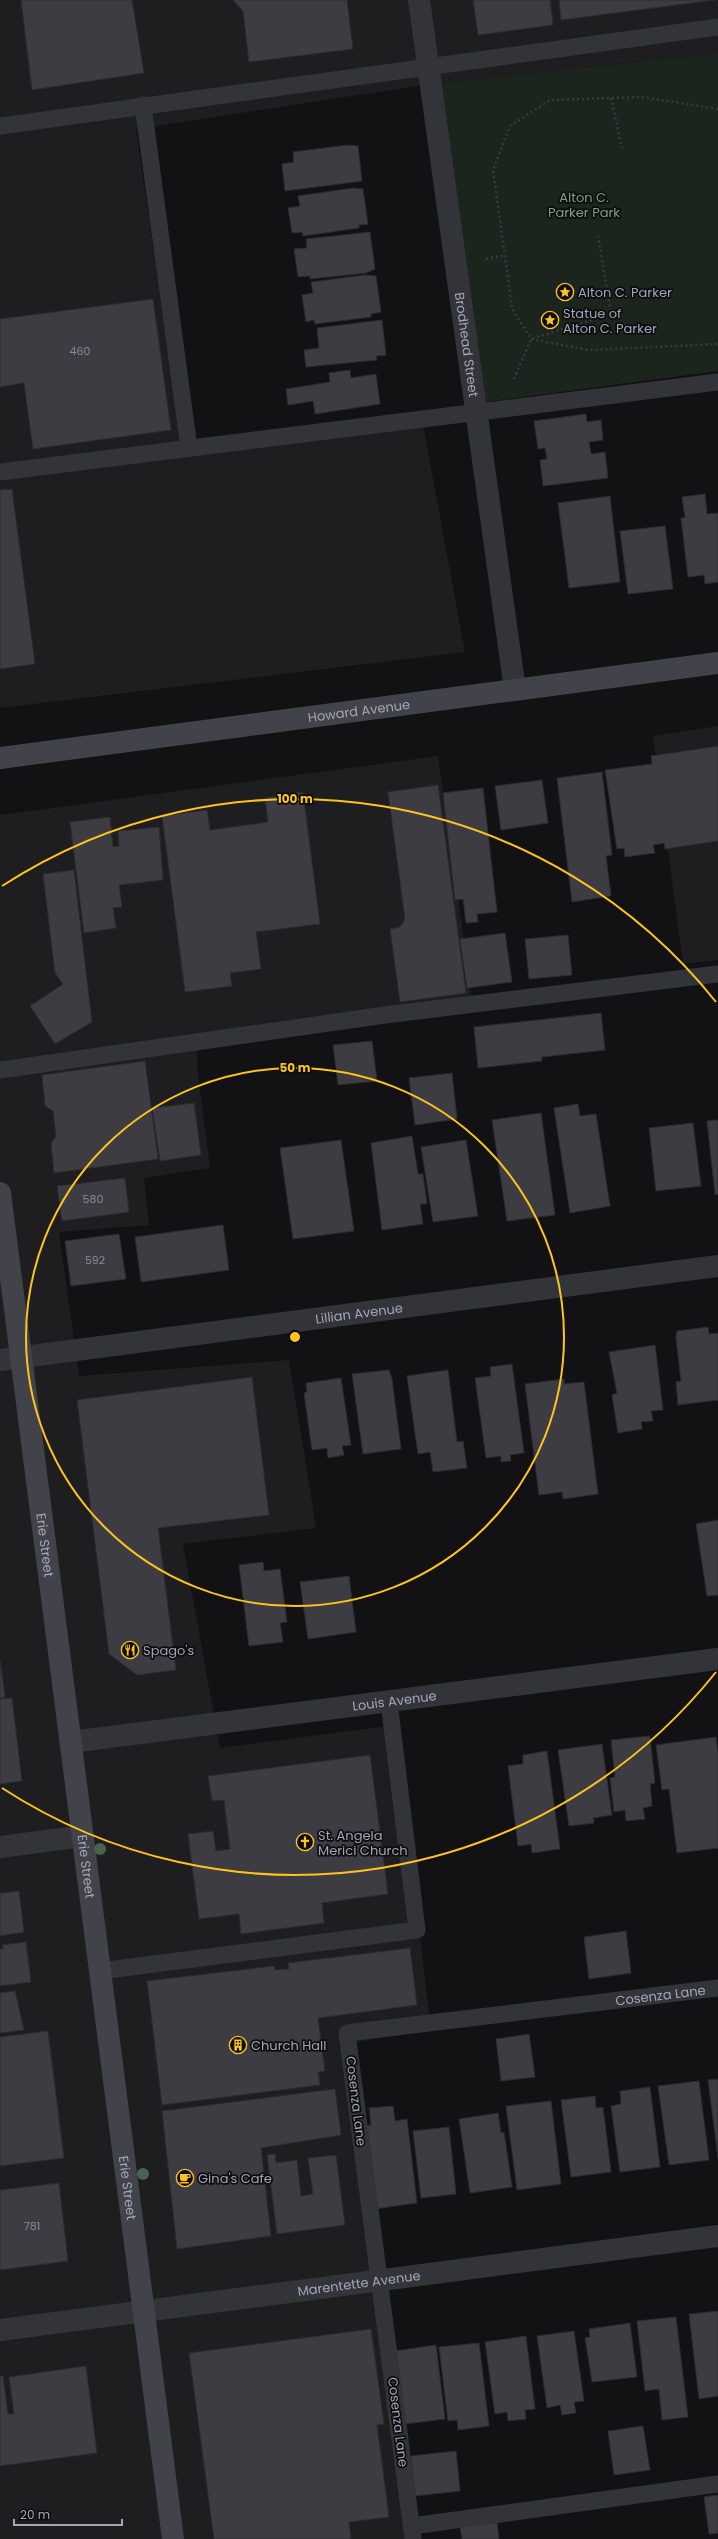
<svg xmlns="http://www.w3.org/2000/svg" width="718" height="2539" font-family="Poppins,sans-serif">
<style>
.built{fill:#1e1e21}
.green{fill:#1c241e}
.building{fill:#3c3c42;stroke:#2c2c30}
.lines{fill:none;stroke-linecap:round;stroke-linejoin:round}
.path{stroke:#393a41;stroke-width:2.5;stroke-dasharray:2 3;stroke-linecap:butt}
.lane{stroke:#333439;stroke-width:17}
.street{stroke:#333439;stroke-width:22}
.secondary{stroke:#41424a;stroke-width:22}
.tree{fill:#4a624e}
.ring{fill:none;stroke:#ffc31f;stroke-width:2}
.labels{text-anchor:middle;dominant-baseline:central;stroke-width:3.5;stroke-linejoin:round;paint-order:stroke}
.number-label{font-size:11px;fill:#888c99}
.park-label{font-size:13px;fill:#78a37d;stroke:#0d0d0f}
.poi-label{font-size:13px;fill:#a2a7b6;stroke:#0d0d0f;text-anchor:start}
.street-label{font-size:13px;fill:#a2a7b6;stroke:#0d0d0f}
.centre{fill:#ffc31f;stroke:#0d0d0f;stroke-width:2}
.ring-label{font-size:12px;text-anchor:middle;font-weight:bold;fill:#ffc31f;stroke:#0d0d0f;stroke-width:3.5;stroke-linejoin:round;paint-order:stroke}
</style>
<rect width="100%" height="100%" fill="#121214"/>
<path class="built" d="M0 0H718V53L430 84 136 129 183 453 422 419 465 652 0 708Z
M718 726V960L683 964 653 736Z
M438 756 472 998 197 1035V1066L210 1168 144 1178 149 1225 59 1232 79 1376 289 1360 316 1528 183 1544 220 1748 395 1725 431 2030 343 2044 408 2539H0V815Z"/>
<path class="green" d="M718 53V371L478 403 430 84Z"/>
<path class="building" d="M21 0H132L144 73 32 90Z
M233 0H347L353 49 249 62 243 11Z
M473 0H550L553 25 478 35Z
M559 0H715L561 20Z
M347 145 358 146 362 181 285 191 282 164 294 162 293 152Z
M353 188 363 189 368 224 359 225V228L303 236 302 232 292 233 288 208 300 206 298 196Z
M370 232 375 269 366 273 310 279V276L298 277 294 249 307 248 306 239Z
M365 275 376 276 381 312 371 314V317L315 324 314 320 306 322 302 295 313 293 311 282Z
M153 299 171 430 33 449 24 383 0 387V319Z
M382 320 386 355 376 356 377 360 306 367 304 350 319 348 317 328Z
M350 370 351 378 376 374 380 404 315 414 313 401 288 405 286 389 330 382 329 373Z
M586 414 587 422 601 420 603 440 589 442 591 454 605 452 608 478 543 486 540 460 547 459 545 448 538 449 534 421Z
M12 489 35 664 0 669V490Z
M705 494 707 514 718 513V582L705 584 704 575 688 577 681 518H685L682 497Z
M610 496 620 582 569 588 558 503Z
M665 526 673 589 628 594 620 531Z
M718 746V841L665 849 664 843 653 845 655 853 625 857 624 848 617 849 605 770 652 764 651 756Z
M602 772 612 855 606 856 611 896 572 902 557 778Z
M542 780 548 823 501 830 495 786Z
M438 785 466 993 400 1002 390 929 400 927 405 919 388 792Z
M483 788 497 912 477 914 478 922 466 923 463 899 455 900 443 793Z
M303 792 320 924 256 932 261 969 230 973 232 986 185 992 162 816 207 810 210 830 268 822 265 798Z
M110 817 113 847 119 846 118 831 159 827 163 880 119 885 122 907 113 908 116 928 84 933 70 822Z
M74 870 92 1022 55 1044 30 1006 63 984 55 973 43 874Z
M505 933 512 982 467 988 460 939Z
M568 935 572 975 529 979 525 939Z
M601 1013 605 1050 542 1057V1061L478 1068 474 1027Z
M372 1041 377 1081 338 1085 333 1045Z
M145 1061 158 1159 54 1173 51 1143 56 1137 53 1111 45 1106 42 1075Z
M452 1073 457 1119 415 1125 409 1078Z
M194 1103 201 1155 160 1161 152 1108Z
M578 1104 580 1116 596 1114 610 1206 570 1213 554 1108Z
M541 1113 555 1215 507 1221 492 1120Z
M718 1120V1194L715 1195 707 1121Z
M693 1123 701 1186 656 1191 649 1128Z
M412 1136 418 1174H423L427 1204H420L423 1224 382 1230 371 1143Z
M341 1140 354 1231 293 1239 280 1148Z
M466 1140 478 1216 433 1222 421 1147Z
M125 1178 129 1212 62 1221 57 1186Z
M223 1225 229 1270 141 1282 135 1237Z
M119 1234 126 1279 71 1286 65 1241Z
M708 1327 709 1334 718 1333V1400L678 1405 676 1382 681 1381 676 1338 677 1331Z
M655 1345 663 1410 651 1411 653 1421 641 1422 642 1429 618 1433 612 1395 617 1393 609 1352Z
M512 1364 524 1453 510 1455 511 1461 501 1462V1456L486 1458 475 1378 491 1376 490 1367Z
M389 1370 392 1379 401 1449 363 1454 352 1374Z
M448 1370 457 1442 463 1441 467 1468 433 1472 430 1452 418 1454 407 1376Z
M252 1377 269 1515 158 1528 176 1670 137 1675 109 1654 77 1400Z
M341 1378 351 1445 342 1446 344 1455 328 1458 327 1448 312 1450 304 1393 307 1392 306 1383Z
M564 1379V1384L584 1382 598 1494 563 1499 562 1492 539 1495 525 1384Z
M718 1520V1595L707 1596 696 1524Z
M263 1562 264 1571 280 1569 287 1622 280 1623 283 1642 249 1646 239 1565Z
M349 1576 356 1632 308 1639 300 1582Z
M0 1660 5 1697 0 1698Z
M12 1698 22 1781 0 1784V1699Z
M650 1736 655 1783 650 1784 652 1806 643 1808 645 1819 626 1821 625 1810 614 1812 610 1778 615 1777 611 1740Z
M716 1737 718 1754V1848L677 1853 669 1789 662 1790 656 1745Z
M602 1744 612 1815 593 1818 594 1823 569 1826 558 1750Z
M547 1751 560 1849 532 1853 531 1844 518 1846 508 1766 523 1764V1755Z
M370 1755 388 1894 322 1903 324 1923 241 1934 239 1914 199 1919 188 1834 213 1831 216 1851 230 1849 224 1800 212 1801 208 1776Z
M19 1891 24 1932 0 1936V1893Z
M626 1931 631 1973 589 1979 584 1937Z
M26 1942 31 1982 0 1986V1949H3L2 1945Z
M410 1948 417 2005 318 2018 325 2071 318 2072 320 2085 162 2105 147 1981 274 1966 275 1970 289 1969 288 1963Z
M15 1991 24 2030 0 2033V1993Z
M48 2031 64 2158 0 2166V2037Z
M529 2034 535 2077 501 2081 496 2039Z
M718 2079V2158L708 2080Z
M699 2081 709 2160 669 2165 658 2086Z
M650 2087 660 2167 620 2172 611 2106 621 2104 620 2091Z
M335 2089 341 2135 261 2148 271 2236 177 2249 162 2111Z
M595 2096 596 2108 603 2107 611 2172 571 2177 561 2100Z
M551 2101 561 2184 517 2190 506 2106Z
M393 2106 395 2121 407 2119 417 2203 374 2209 363 2126 371 2125 369 2108Z
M498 2113 501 2133 504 2132 512 2187 470 2193 459 2119Z
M449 2127 456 2194 421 2198 413 2131Z
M275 2154 276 2163 297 2160 301 2196 313 2194 308 2158 336 2155 345 2225 277 2234 267 2155Z
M59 2183 68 2261 0 2270V2190Z
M718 2311V2396L699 2399 689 2314Z
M676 2317 688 2417 662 2420 659 2389 645 2391 637 2321Z
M630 2323 637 2377 592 2382 585 2338 590 2337 589 2329Z
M371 2329 384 2424 377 2425 389 2517 349 2522 351 2539H214L189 2353Z
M574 2331 584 2401 574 2402 576 2413 562 2415 560 2405 547 2408 537 2336Z
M526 2336 535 2409 525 2410 526 2419 508 2421 507 2412 495 2414 485 2342Z
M479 2343 489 2426 458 2430 457 2420 448 2421 439 2347Z
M436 2345 445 2419 405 2424 395 2351Z
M86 2366 97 2453 0 2466V2376H3L8 2414H14L9 2377Z
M643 2426 650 2470 614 2475 608 2431Z
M456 2451 460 2491 415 2496 411 2456Z
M718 2495V2533L709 2534 704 2497Z
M497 2522 499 2539H462L460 2527Z"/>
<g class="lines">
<path class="path" d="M611 98 622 148
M718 109 642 97 550 100 510 126 493 170 512 308 531 339 588 350 718 344
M486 259 505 255
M514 379 531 339 611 314 598 236"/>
<g class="lane">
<path d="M143 105 189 448"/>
<path d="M0 126 718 27"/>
<path d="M0 472 718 382"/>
<path d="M0 1070 385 1015 718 974"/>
<path d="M100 1971 417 1930 389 1702"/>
<path d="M412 2526 718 2484"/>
<path id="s1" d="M413 2539 347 2033 718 1988"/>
</g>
<g class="street">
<path id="s2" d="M419 0 515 690"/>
<path id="s3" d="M0 1360 718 1266"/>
<path id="s4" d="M71 1742 718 1659"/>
<path d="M0 1847 83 1836"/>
<path id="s5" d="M0 2330 718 2236"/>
</g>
<g class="secondary">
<path id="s6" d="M0 758 718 663"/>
<path id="s7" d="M0 1193 173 2539"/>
</g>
</g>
<g class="tree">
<circle cx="100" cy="1849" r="6"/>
<circle cx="143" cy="2174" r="6"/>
</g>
<g class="ring">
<circle cx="295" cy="1337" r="269"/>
<path d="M716 1672A538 538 0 0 1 2 1788M2 886A538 538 0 0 1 716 1002"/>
</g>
<defs>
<symbol id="sight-ring" viewBox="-11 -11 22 22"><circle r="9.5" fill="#0d0d0f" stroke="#ffc31f" stroke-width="1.5"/><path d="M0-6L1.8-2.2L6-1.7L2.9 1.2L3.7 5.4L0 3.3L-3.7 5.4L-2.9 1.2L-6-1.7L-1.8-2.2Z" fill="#ffc31f"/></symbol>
<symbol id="restaurant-ring" viewBox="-11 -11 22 22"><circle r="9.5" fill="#0d0d0f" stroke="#ffc31f" stroke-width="1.5"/><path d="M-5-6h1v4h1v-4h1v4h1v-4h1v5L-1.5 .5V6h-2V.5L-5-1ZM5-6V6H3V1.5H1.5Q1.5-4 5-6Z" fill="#ffc31f"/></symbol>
<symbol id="church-ring" viewBox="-11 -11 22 22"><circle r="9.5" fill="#0d0d0f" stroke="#ffc31f" stroke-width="1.5"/><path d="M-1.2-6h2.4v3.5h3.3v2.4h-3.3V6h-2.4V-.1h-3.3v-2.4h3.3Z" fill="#ffc31f"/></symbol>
<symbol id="building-ring" viewBox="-11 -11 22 22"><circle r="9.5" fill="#0d0d0f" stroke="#ffc31f" stroke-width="1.5"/><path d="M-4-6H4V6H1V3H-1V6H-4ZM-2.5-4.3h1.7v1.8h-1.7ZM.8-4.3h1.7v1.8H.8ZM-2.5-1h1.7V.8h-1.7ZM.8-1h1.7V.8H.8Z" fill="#ffc31f"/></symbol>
<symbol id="cafe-ring" viewBox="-11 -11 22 22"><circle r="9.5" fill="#0d0d0f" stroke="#ffc31f" stroke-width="1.5"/><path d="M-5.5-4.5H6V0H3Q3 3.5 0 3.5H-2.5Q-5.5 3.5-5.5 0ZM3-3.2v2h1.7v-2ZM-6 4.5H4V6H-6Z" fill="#ffc31f"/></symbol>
</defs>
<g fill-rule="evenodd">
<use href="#sight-ring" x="555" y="282" width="20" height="20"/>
<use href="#sight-ring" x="540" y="310" width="20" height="20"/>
<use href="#restaurant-ring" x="120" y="1640" width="20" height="20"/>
<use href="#church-ring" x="295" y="1832" width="20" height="20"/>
<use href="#building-ring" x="228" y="2035" width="20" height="20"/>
<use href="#cafe-ring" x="175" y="2168" width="20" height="20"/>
</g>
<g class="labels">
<g class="number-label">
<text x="80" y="351">460</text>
<text x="93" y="1199">580</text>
<text x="95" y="1260">592</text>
<text x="32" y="2226">781</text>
</g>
<g class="park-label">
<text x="584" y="197">Alton C.<tspan x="584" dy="15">Parker Park</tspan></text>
</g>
<g class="poi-label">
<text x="578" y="292">Alton C. Parker</text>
<text x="563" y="313">Statue of<tspan x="563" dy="15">Alton C. Parker</tspan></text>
<text x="143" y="1650">Spago's</text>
<text x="318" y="1835">St. Angela<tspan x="318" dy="15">Merici Church</tspan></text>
<text x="251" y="2045">Church Hall</text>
<text x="198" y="2178">Gina's Cafe</text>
</g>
<g class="street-label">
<text stroke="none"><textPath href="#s2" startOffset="348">Brodhead Street</textPath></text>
<text stroke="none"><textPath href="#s6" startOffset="362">Howard Avenue</textPath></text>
<text stroke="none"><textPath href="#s3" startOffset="362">Lillian Avenue</textPath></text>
<text stroke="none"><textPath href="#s7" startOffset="355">Erie Street</textPath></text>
<text stroke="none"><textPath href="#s4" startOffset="326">Louis Avenue</textPath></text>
<text stroke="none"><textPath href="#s7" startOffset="679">Erie Street</textPath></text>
<text stroke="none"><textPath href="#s1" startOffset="826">Cosenza Lane</textPath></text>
<text transform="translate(356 2101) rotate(83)">Cosenza Lane</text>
<text stroke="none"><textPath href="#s7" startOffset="1003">Erie Street</textPath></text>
<text stroke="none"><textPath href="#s5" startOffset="362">Marentette Avenue</textPath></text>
<text transform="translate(398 2422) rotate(83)">Cosenza Lane</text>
</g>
</g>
<circle cx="295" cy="1337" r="6" class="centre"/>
<g class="ring-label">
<text x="295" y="803">100 m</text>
<text x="295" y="1072">50 m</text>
</g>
<path d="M14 2519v6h108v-6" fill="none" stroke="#a2a7b6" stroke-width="2"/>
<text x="20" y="2519" font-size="12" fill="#a2a7b6" stroke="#0d0d0f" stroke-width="3" paint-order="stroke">20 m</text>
</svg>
